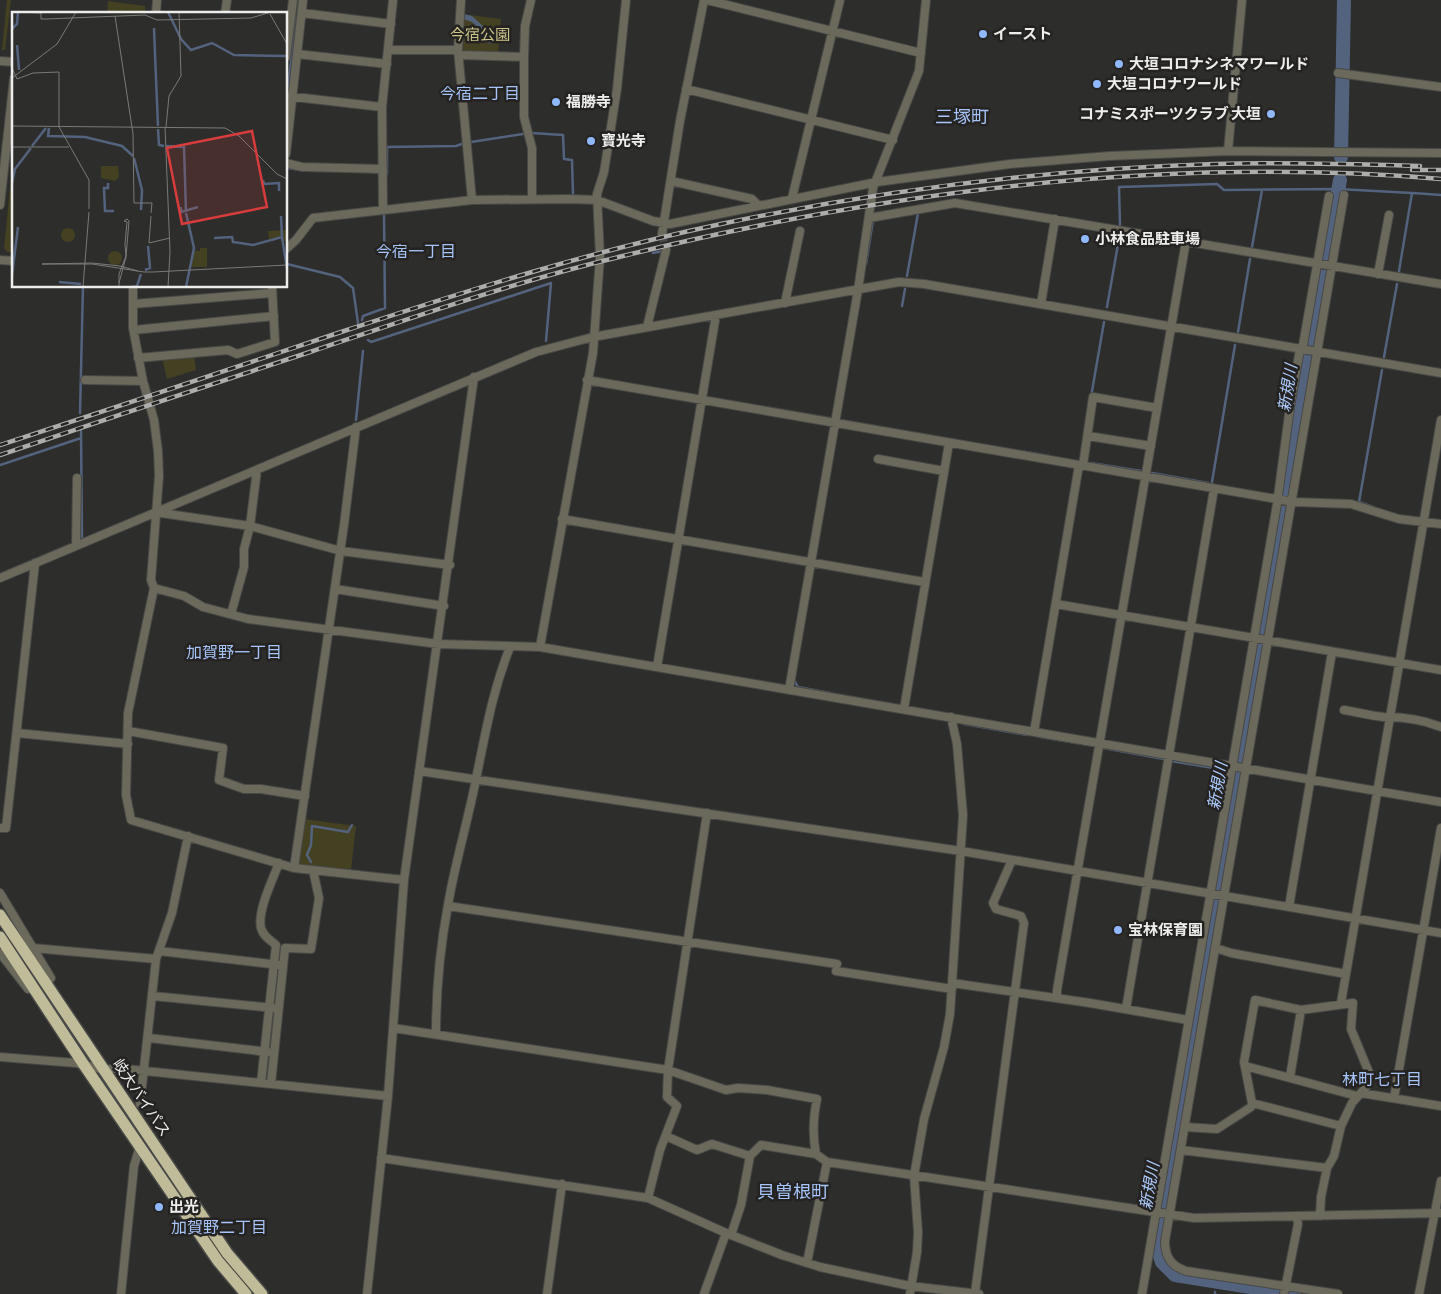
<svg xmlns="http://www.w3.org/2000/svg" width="1441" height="1294" font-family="'Alegreya Sans','Noto Sans JP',sans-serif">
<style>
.green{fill:#444022}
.water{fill:#53637e}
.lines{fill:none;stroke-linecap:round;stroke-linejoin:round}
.stream{stroke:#53637e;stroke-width:2.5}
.river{stroke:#53637e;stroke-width:14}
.minor-tunnel{stroke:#4a4a48;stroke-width:8;stroke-dasharray:8 4;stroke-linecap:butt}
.minor-casing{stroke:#484846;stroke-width:10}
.highway-casing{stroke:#484846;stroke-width:14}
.minor{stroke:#6b695b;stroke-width:8}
.highway{stroke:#c0bc99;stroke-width:11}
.rail-casing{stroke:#adadab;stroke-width:4.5}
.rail{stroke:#242321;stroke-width:2.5;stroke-dasharray:8;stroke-linecap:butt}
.poi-dot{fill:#90b8fd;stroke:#242321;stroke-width:2}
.labels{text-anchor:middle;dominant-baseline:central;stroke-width:5;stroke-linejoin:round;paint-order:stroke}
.poi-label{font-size:15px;font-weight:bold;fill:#ededeb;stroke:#242321;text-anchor:start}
.park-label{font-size:15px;fill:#ccc58a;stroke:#242321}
.street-label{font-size:15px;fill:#ededeb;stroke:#242321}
.neighbourhood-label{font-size:16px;fill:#a6c4f8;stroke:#242321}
.water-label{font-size:16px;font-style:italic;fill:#aeccfe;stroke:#242321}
.quarter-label{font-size:18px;fill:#a6c4f8;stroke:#242321}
.inset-river{fill:none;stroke:#53637e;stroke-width:2.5}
.inset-road{fill:none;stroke:#7a7a78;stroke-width:1}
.view{fill:#d83c3c;fill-opacity:0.15;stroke:#d83c3c;stroke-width:2.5}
.inset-edge{fill:none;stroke:#ededeb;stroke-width:2.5}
</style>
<rect width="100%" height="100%" fill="#2d2d2b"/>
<path class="green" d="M7 0H11L5 50H2Z
M108 1 145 6V14H107Z
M462 14 501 19 498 54 462 53Z
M14 148V252H7L4 248Z
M194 355 196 370 167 379 162 358Z
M304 819 356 826 351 870 302 866 297 863Z"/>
<path class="water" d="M464 14 472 16 485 28V38L494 40 493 44 480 41V29L472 22 463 19Z"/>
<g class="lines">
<path class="stream" d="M297 9 298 0
M288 88 296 17
M286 105V103
M532 133 563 135 564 159 572 160 573 194
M471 142 523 134
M288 168 299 170
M369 172 378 173
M387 174V147L456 146 462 144
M1413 193 1441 195
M1120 226 1119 187 1217 184 1224 190 1338 189 1412 193 1399 271
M1252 247 1262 190
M653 253 663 251 662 253
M287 264 340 277 353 288 358 323
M866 264 873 220
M907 276 918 213
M902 306 905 289
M1107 307 1120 233
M362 320 363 316 385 308 384 213
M1238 332 1250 259
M368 340 371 342 551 283 546 341
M1384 357 1397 284
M1091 397 1104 322
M80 413 83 286
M356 420 363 351
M81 431 82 539
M1020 451 1049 456
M1091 463 1141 471
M0 465 81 438
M1152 473 1208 483
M1212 482 1235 345
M1373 507 1359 502 1382 370
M794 680 798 687 830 693
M964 724 1027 735
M1040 737 1095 746
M1103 748 1164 759
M1171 761 1238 772
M311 862 307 855 311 845 312 826 348 832 352 825
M1217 1286V1282
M1215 1294V1292"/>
<path class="river" d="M1341 157 1344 0
M1294 1294 1175 1275 1162 1262 1157 1247 1247 719C1259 685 1265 646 1266 610L1340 180"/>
<path class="minor-tunnel" d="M662 234 666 250"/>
<defs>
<path id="minor" d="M461 0 458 50 472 200
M707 0 921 53
M302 13 391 24
M156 14 157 0
M225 14 227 0
M388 50H458
M297 54 387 64
M459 55 524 57V117L532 148V198
M286 57 293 0
M524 57 525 26 531 0
M0 61 14 62
M1338 73 1441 87
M686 89 893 140
M286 96 382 107
M1228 151 1242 0
M286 154 303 0
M286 163 302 167 383 169
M671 181 752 199 758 205
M792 198 840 0
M0 205 14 78
M383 209 382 107 393 0
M869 218 955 203 1441 284
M662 234 680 121 704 0
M286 249 296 240 313 218 472 200 569 199 597 200 653 221 670 224 877 182 1010 164 1109 156 1228 151 1441 153
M0 260 14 261
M1378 274 1389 215
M133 286V328L143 381 154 420 158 451 159 476 151 580 154 588 128 713 126 795 131 820 294 868
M785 303 800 231
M133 304 272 293
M1041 304 1055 219
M647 327 666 250
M134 330 274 316
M138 358 228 350 237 354 275 342 272 286
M85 380 143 381
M587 380 1294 502 1351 504 1399 519 1441 524
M356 427 344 525 294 868 404 880
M1088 436 1151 446
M878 459 944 471
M1083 465 1093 397 1157 408
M161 513 250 526 341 551 450 565
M562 519 924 582
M76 546 77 478
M0 578 536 352 593 337 899 282 924 284 1441 373
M154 588 184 596 203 607 248 619 438 644 540 647 1441 802
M335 589 444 606
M1056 604 1441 670
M231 614 244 567V549L250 526 257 470
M540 647 593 353 600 257 597 194 604 172 617 89 626 0
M657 667 716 315
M789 690 858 290 873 188 919 71 926 0
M904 709 949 443
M1344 710C1357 712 1371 716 1384 717 1404 717 1422 719 1441 727
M128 731 223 748 219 780 244 789H261L305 796
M1034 732 1079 465
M17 733 128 744
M419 771 961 851 1441 933
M0 828H6L35 563
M0 893 51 978 46 984
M448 906 837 964
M1289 907 1332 652
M33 948 156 959
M1216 948 1231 953 1346 974
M159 951 279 965
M0 953 28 989
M836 971 952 989
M952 983 1090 1003 1188 1020
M153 996 273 1008
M1057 998V990L1186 241
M1341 1003 1441 420
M1126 1009 1214 489
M393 1028 668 1070 726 1090 738 1088 767 1090 817 1099C813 1118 812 1134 816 1154L827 1162 1194 1218 1441 1213
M436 1034C436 991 440 948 448 905 455 863 468 821 476 779 486 731 492 693 510 647
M149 1038 268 1052
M0 1057 76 1063 105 1070 117 1068 145 1071 388 1096
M1245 1066 1357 1096
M1290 1077 1301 1010
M261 1083 276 945C270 940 263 936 261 928 257 911 273 879 279 863
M271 1084 285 948 311 949 319 898 313 870
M1361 1093 1441 1106
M1394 1098 1441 828
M140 1104 156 959 172 913 188 836
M1185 1127 1217 1129 1251 1107 1252 1103
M666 1136 697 1150 712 1144 750 1156 741 1205 731 1235
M1181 1150 1327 1168
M750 1156 761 1145 816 1154
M381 1158 648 1198 726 1233 782 1255 820 1267 910 1286 979 1294
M648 1198 660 1150 677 1106 667 1097 668 1070 707 813
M1320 1216 1321 1197 1327 1168 1334 1156 1341 1126 1352 1103 1368 1085 1370 1075 1351 1029 1353 1003 1301 1010 1255 1000 1244 1062 1252 1103 1341 1126
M807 1263 827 1162
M975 1293 1024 923 1021 916 996 909 993 903 1012 860
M121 1294 134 1166 140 1146
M367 1294 388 1096 404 880 474 377
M547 1294 562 1184
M704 1294 726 1233
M910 1294 917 1252 918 1232 914 1176 924 1119 944 1047 950 1014 963 815 957 744 951 717
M1142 1294 1277 504 1290 407 1300 349 1303 345 1329 196
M1284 1294 1298 1224 1297 1217
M1338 1294 1186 1271C1171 1266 1165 1257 1165 1241L1344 195
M1419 1294 1441 1181"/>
<path id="highway" d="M0 915 227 1253 262 1294
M0 937 84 1065 218 1261 246 1294"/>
</defs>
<use href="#minor" class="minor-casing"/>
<use href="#highway" class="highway-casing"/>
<use href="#minor" class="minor"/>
<use href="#highway" class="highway"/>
<defs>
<path id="rail" d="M1412 170H1441
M0 445C114 408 227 370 341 332 466 291 592 251 721 224 883 190 1049 169 1215 164 1283 162 1351 164 1420 166
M0 455C103 420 207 386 310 352 414 317 517 281 623 256 888 191 1168 156 1441 179"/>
</defs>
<use href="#rail" class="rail-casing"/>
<use href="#rail" class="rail"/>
</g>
<g class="poi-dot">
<circle cx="983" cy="34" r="5"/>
<circle cx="1119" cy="64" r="5"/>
<circle cx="1097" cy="84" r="5"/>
<circle cx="556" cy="102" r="5"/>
<circle cx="1271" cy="114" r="5"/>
<circle cx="591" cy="141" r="5"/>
<circle cx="1085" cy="239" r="5"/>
<circle cx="1118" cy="930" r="5"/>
<circle cx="159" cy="1207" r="5"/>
</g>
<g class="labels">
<g class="poi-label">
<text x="993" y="34">イースト</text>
<text x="1129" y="64">大垣コロナシネマワールド</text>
<text x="1107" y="84">大垣コロナワールド</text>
<text x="566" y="102">福勝寺</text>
<text x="1261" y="114" text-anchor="end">コナミスポーツクラブ 大垣</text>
<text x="601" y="141">寶光寺</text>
<text x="1095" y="239">小林食品駐車場</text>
<text x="1128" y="930">宝林保育園</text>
<text x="169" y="1207">出光</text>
</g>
<g class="park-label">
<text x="480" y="35">今宿公園</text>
</g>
<g class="street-label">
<text transform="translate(141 1098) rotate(56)">岐大バイパス</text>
</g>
<g class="neighbourhood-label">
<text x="480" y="94">今宿二丁目</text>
<text x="416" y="252">今宿一丁目</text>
<text x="234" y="653">加賀野一丁目</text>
<text x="1382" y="1080">林町七丁目</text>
<text x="219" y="1228">加賀野二丁目</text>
</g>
<g class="water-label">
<text transform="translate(1288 388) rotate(-81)">新規川</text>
<text transform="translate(1218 786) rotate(-80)">新規川</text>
<text transform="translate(1150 1186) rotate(-80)">新規川</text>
</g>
<g class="quarter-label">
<text x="962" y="118">三塚町</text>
<text x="793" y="1193">貝曽根町</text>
</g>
</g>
<g transform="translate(12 12)">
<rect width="275" height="275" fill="#2d2d2b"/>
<path d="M89 154H106L107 165 103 169 89 166ZM49 223a7 7 0 1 1 14 0a7 7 0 1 1-14 0ZM274 218 275 229H269V224L257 228 256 219ZM188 236H195V255H178L181 239H188ZM96 246a7 7 0 1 1 14 0a7 7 0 1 1-14 0Z" fill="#444022"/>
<path class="inset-river" d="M156 0 169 27 179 38 200 31 222 43 275 44M142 16 143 42M0 17 5 12 6 0M5 33 7 58M143 42 146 114M37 116 36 124 73 125 110 134 121 144M146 117 147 133 152 134M20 134 34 116M154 134 172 135 174 200M122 146 130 178 129 198M251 168 252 172 267 171V179M0 171 3 157 19 136M96 171V176H92L93 199H102M169 195V200L186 195M174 201 182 236 174 275M269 204 270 225M202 226 220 225 221 230 241 233 270 225 275 257M133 258 138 256 136 234M0 263 6 215M47 270 69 272M119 275 125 274 129 262"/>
<path class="inset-road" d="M6 0 29 1V7H34L133 3 145 8 239 6 259 0M258 2 275 32M103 4 121 122 122 191H140L139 201M0 56 5 67 21 61 47 60V115M0 66 45 32 64 0M0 114 213 116 227 124 265 162 275 167M47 115 77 168V197M153 115 158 240 156 275M154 115 157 84 169 64 167 0M0 135H57M139 204 137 231 158 226M126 259 108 254 80 251 30 252H80L132 260H141L275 253M71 275 77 200M107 275V262L114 244 113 232 115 210 112 209 115 207 117 209 114 245 107 271"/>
<path class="view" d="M240 119 255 195 170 212 155 136Z"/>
<rect width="275" height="275" class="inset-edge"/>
</g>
</svg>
